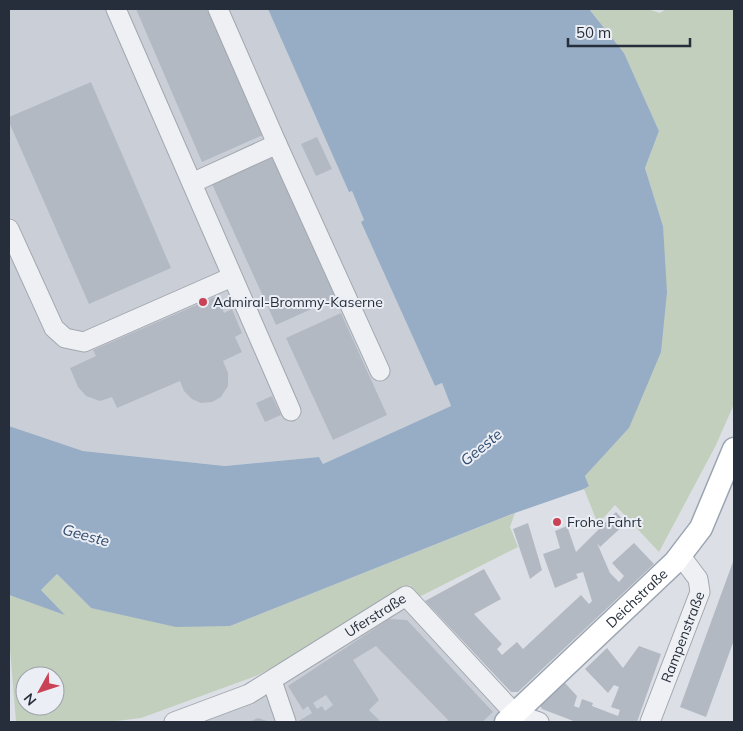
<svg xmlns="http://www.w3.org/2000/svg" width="743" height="731" font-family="Mulish,sans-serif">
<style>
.built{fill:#cacfd7}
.green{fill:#c2cfbd;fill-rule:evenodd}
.water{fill:#97adc5}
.building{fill:#b3b9c2;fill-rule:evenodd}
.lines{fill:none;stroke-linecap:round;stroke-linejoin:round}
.minor-casing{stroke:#a2a7af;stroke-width:21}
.major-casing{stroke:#9ba4b1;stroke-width:25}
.minor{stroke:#eef0f4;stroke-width:19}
.major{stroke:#fff;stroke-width:22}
.poi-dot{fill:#c94256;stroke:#ebeef4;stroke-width:2}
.labels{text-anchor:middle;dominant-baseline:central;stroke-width:4;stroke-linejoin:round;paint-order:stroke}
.poi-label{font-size:14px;fill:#262e3b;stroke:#ebeef4;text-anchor:start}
.street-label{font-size:14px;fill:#262e3b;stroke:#ebeef4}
.water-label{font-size:15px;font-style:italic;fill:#324c6e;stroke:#ebeef4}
</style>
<rect width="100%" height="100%" fill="#dce0e6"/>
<path class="built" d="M9 9H268L349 191H352L364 220 362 222 435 386 442 383 451 406 323 464 319 457 225 466 83 451 9 426Z
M419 597 515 701 493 722H200Z"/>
<path class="green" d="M589 9H648L660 13 666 9H734V404L716 445 659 552 615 505 598 524 584 489 589 486 585 476 629 428 663 226 645 168 659 131 624 53Z
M515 513 510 527 518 547 419 597 410 585 308 649 256 676 141 718 109 722H16L9 637V595L64 614 41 590 57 574 91 608 230 626ZM25 676H55V706H25Z"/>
<path class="water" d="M268 9H589L624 53 659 131 645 168 663 226 667 292 661 352 629 428 585 476 589 486 584 489 512 514 230 626 176 627 91 608 57 574 41 590 65 615 9 595V426L83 451 225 466 319 457 323 464 451 406 442 383 435 386 361 222 364 220 352 191 349 192Z"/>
<path class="building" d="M136 9H208L263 135 202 162Z
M91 82 171 268 89 304 9 122V117Z
M317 137 332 169 316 176 301 144Z
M272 157 336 298 276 325 212 184Z
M217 296 224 313 232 309 242 333 235 337 242 352 223 361 228 373V386L221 397 212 402 201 403 192 399 184 391 180 381 117 408 112 397 100 401 86 396 78 387 70 368 96 356 93 350Z
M341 313 387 415 333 440 286 338Z
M272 396 281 415 265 422 256 403Z
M616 512 626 523 600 547 597 543 610 573 619 582 624 576 612 563 634 543 654 564 518 692H511L425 601 484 569 501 599 474 614 502 644 497 649 502 655 517 642 523 649 581 595 589 604 592 601 583 572 576 574 578 578 555 588 543 554 560 548 555 531 567 526 576 552Z
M528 523 542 570 530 579 513 529Z
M734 559V640L706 717 680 707Z
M389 619 407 620 493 712 482 722H446L448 720 376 646 353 660 379 700 369 710 381 722H297L312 713 308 706 303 710 288 686ZM326 695 333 705 325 711 322 706 317 709 313 703Z
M639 646 661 654 637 722H576L542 709 540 705 565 683 577 696 574 706 579 708 582 699 593 703 592 706 618 716 620 710 611 707 619 687 614 685 608 693 585 669 607 648 623 668Z
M258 718 270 722H249Z"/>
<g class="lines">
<defs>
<g id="minor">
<path d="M116 9 291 411"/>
<path d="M218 9 277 144 380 371"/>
<path d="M192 183 277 144"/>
<path d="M9 229 54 328 65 338 84 342 232 277"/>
<path d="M272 681 286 722"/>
<path id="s1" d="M174 722 249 694 406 596 515 714 539 722"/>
<path id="s2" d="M650 722 700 592 698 579 680 555"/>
</g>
<g id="major">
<path id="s3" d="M506 722 675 562 701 528 734 449"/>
</g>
</defs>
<use href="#minor" class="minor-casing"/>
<use href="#major" class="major-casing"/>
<use href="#minor" class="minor"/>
<use href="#major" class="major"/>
</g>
<g class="poi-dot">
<circle cx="203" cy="302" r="5"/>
<circle cx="557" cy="522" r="5"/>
</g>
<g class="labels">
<g class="poi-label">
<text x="213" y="302">Admiral-Brommy-Kaserne</text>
<text x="567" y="522">Frohe Fahrt</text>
</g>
<g class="street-label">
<text stroke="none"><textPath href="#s3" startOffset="180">Deichstraße</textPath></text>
<text stroke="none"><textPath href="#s1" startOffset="229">Uferstraße</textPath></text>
<text stroke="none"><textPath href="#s2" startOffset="91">Rampenstraße</textPath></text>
</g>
<g class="water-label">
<text transform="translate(481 447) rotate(-39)">Geeste</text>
<text transform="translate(86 535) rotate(15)">Geeste</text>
</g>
</g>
<rect width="743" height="731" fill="none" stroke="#262e3b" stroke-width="20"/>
<g transform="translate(40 691) rotate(230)"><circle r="24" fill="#ebeef4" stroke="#9ca1aa"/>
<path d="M0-4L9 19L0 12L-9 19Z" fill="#c94256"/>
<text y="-8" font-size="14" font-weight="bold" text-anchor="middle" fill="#262e3b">N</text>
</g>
<path d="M568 38v8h122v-8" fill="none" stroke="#262e3b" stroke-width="2.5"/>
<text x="576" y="38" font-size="15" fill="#262e3b" stroke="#ebeef4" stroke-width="4" paint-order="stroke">50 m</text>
</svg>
